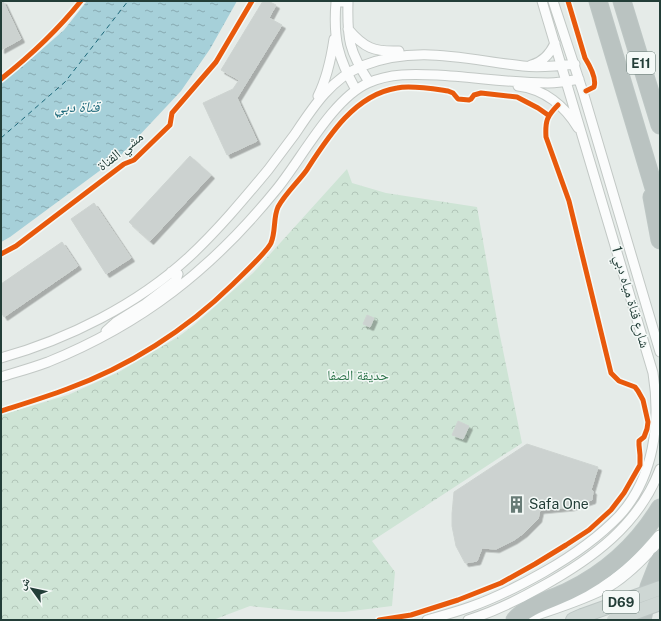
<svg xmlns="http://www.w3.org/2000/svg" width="661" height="621" font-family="'Public Sans','Noto Naskh Arabic',sans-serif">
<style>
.park{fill:url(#park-crowns)}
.water{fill:url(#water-ripples)}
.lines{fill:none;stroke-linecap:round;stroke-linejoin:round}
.ferry{stroke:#1c687a;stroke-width:1;stroke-dasharray:5 4;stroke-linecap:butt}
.building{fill:#ccd2d0;stroke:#ced4d1;filter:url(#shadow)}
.minor-casing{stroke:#c2c8c5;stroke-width:11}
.secondary-casing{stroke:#c1c8c5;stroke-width:15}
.primary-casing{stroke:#bdc6c4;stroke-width:16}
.motorway-casing{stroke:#bdc6c4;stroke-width:19}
.minor{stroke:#fbfcfc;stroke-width:9}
.secondary{stroke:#fbfcfc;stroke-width:13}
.primary{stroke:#ced7d4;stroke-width:14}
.motorway{stroke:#bac3c1;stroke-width:17}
.primary-bridge-casing{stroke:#bdc6c4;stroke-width:16;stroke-linecap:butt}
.primary-bridge{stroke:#ced7d4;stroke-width:14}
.cycleway-casing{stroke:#f4f9f7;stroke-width:8}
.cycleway{stroke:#e8590c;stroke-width:5}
.labels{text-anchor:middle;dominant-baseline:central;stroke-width:3;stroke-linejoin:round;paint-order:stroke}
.shield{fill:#f4f9f7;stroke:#627671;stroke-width:1}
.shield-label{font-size:13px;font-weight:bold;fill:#233e38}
.street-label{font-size:14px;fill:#233e38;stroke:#f4f9f7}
.park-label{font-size:14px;fill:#2d754b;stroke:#f4f9f7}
.poi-label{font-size:14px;fill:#233e38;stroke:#f4f9f7;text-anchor:start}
.water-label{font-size:15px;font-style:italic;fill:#1c687a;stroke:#f4f9f7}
</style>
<defs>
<pattern id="park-crowns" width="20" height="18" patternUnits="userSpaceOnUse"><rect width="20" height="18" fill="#cee4d5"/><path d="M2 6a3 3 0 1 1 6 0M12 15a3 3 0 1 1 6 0" fill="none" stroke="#b1c5b8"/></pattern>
<pattern id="water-ripples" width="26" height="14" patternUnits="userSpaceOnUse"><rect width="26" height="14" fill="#a6d0d9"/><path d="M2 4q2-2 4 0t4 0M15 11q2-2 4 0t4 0" fill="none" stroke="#87aab1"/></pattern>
<filter id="shadow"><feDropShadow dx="3.5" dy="3.5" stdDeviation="0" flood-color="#0004"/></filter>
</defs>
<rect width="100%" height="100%" fill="#e5ebe8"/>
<path class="park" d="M347 169 352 183 386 193 477 207 498 326 522 443 372 541 395 572 392 606 344 612 299 611 250 606 213 620H1V415L68 395 119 372 178 337 194 325 253 273Z"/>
<path class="water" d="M87 1H237L210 49 181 91 121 155 10 237 1 242V82L31 59 64 30Z"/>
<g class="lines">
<path class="ferry" d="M1 138 65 82 128 1"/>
</g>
<path class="building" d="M1 1H3L21 39 1 50Z
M263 1H268L276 5 269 18 282 25 237 98 257 141 227 155 203 103 233 89 239 80 221 70Z
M190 156 211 175 150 241 129 222Z
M94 203 131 258 106 274 71 219Z
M62 242 78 266 4 317 1 312V284Z
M367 315 374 318 370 327 363 324Z
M458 421 469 426 463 439 452 435Z
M527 444 598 467 591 490 593 491 592 500 571 507 540 510 538 519 524 533 514 540 496 549 482 548 477 561 465 563 456 546 452 526V514L454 492Z"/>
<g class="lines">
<defs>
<path id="minor" d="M553 1 583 92 660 352
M348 29C364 48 374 52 399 51
M531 65C543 62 550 54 555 43
M518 86C544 89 565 106 578 128
M356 90C338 58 333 39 336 2H348C347 39 349 51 369 82
M318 96C327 78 331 59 334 39
M106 331 116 322 145 304 175 281 177 277 178 274 175 272H171
M1 358C68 339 137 305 189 257 218 230 243 200 268 170 277 158 286 146 295 134 313 107 331 79 362 66 417 44 467 60 523 66 540 68 558 66 575 64
M1 377C17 372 32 368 48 362 142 324 212 269 276 190 301 160 332 99 368 83 390 73 414 74 437 75 474 77 511 83 548 83 558 83 569 81 579 79
M427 620C441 616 456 612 470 607 496 598 521 585 544 572 572 556 597 539 619 516 654 478 661 422 653 373L542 1
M468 620C493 612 518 600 541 587 592 559 639 525 660 469"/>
<path id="secondary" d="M531 615C557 606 584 598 608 585 629 572 645 555 660 537"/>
<path id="primary" d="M573 620 582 616"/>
<path id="motorway" d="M598 1 660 208
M622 1 660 125
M652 197 660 240
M515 620C528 605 551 600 569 591 606 573 638 544 660 508
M642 620 649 587 660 559"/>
</defs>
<use href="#minor" class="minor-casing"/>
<use href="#secondary" class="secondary-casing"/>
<use href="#primary" class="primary-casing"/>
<use href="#motorway" class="motorway-casing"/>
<use href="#minor" class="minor"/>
<use href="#secondary" class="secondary"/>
<use href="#primary" class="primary"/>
<use href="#motorway" class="motorway"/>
<defs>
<path id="primary-bridge" d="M582 616 660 588
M614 620 660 603"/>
</defs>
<use href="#primary-bridge" class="primary-bridge-casing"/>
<use href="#primary-bridge" class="primary-bridge"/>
<defs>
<path id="cycleway" d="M568 1 585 58C590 66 597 78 594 87L586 91
M1 79C30 56 57 31 81 1
M1 254 16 246 124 164 134 160 170 125 172 113 216 62 252 1
M1 411C23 404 46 397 67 389 128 367 186 330 232 285 241 276 267 252 271 243 276 231 273 218 278 207 285 194 297 183 306 171 328 137 354 95 397 88 411 85 434 89 448 91L453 93 458 99 469 100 471 99 474 95 481 93 517 97 538 108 548 115
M379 620 411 615 458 600 501 583 535 564 566 545 589 530 611 510 624 493 640 465V455L639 445V441L644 437 647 429 648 422 643 400 638 391 635 387 619 381 611 373 569 201 546 137C545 121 547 116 558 105"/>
</defs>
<use href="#cycleway" class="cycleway-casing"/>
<use href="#cycleway" class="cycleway"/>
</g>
<defs>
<symbol id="building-bare" viewBox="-9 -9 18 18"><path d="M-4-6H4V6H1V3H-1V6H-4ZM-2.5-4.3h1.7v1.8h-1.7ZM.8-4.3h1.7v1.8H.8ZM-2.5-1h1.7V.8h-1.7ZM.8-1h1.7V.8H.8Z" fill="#677b76" stroke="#f4f9f7" stroke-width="2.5" paint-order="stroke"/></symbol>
</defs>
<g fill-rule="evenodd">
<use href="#building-bare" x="504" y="492" width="25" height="25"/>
</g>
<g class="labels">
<g class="shield">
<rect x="627" y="52" width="28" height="22" rx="3"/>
<rect x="603" y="591" width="36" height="22" rx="3"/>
</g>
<g class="shield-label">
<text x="641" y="63">E11</text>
<text x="621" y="602">D69</text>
</g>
<g class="street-label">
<text transform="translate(120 151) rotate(-38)">مشي القناة</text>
<text transform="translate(631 297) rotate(74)">شارع قناة مياه دبي 1</text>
</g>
<g class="park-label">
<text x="358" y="375">حديقة الصفا</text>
</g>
<g class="poi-label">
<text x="529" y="504">Safa One</text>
</g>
<g class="water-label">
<text x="77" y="106">قناة دبي</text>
</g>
</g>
<rect width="661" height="621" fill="none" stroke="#233e38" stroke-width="4"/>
<g transform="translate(32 589) rotate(303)" stroke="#f4f9f7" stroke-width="3" paint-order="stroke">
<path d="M0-3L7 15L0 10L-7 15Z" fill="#233e38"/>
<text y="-6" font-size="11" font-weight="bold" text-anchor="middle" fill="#233e38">ش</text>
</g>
</svg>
